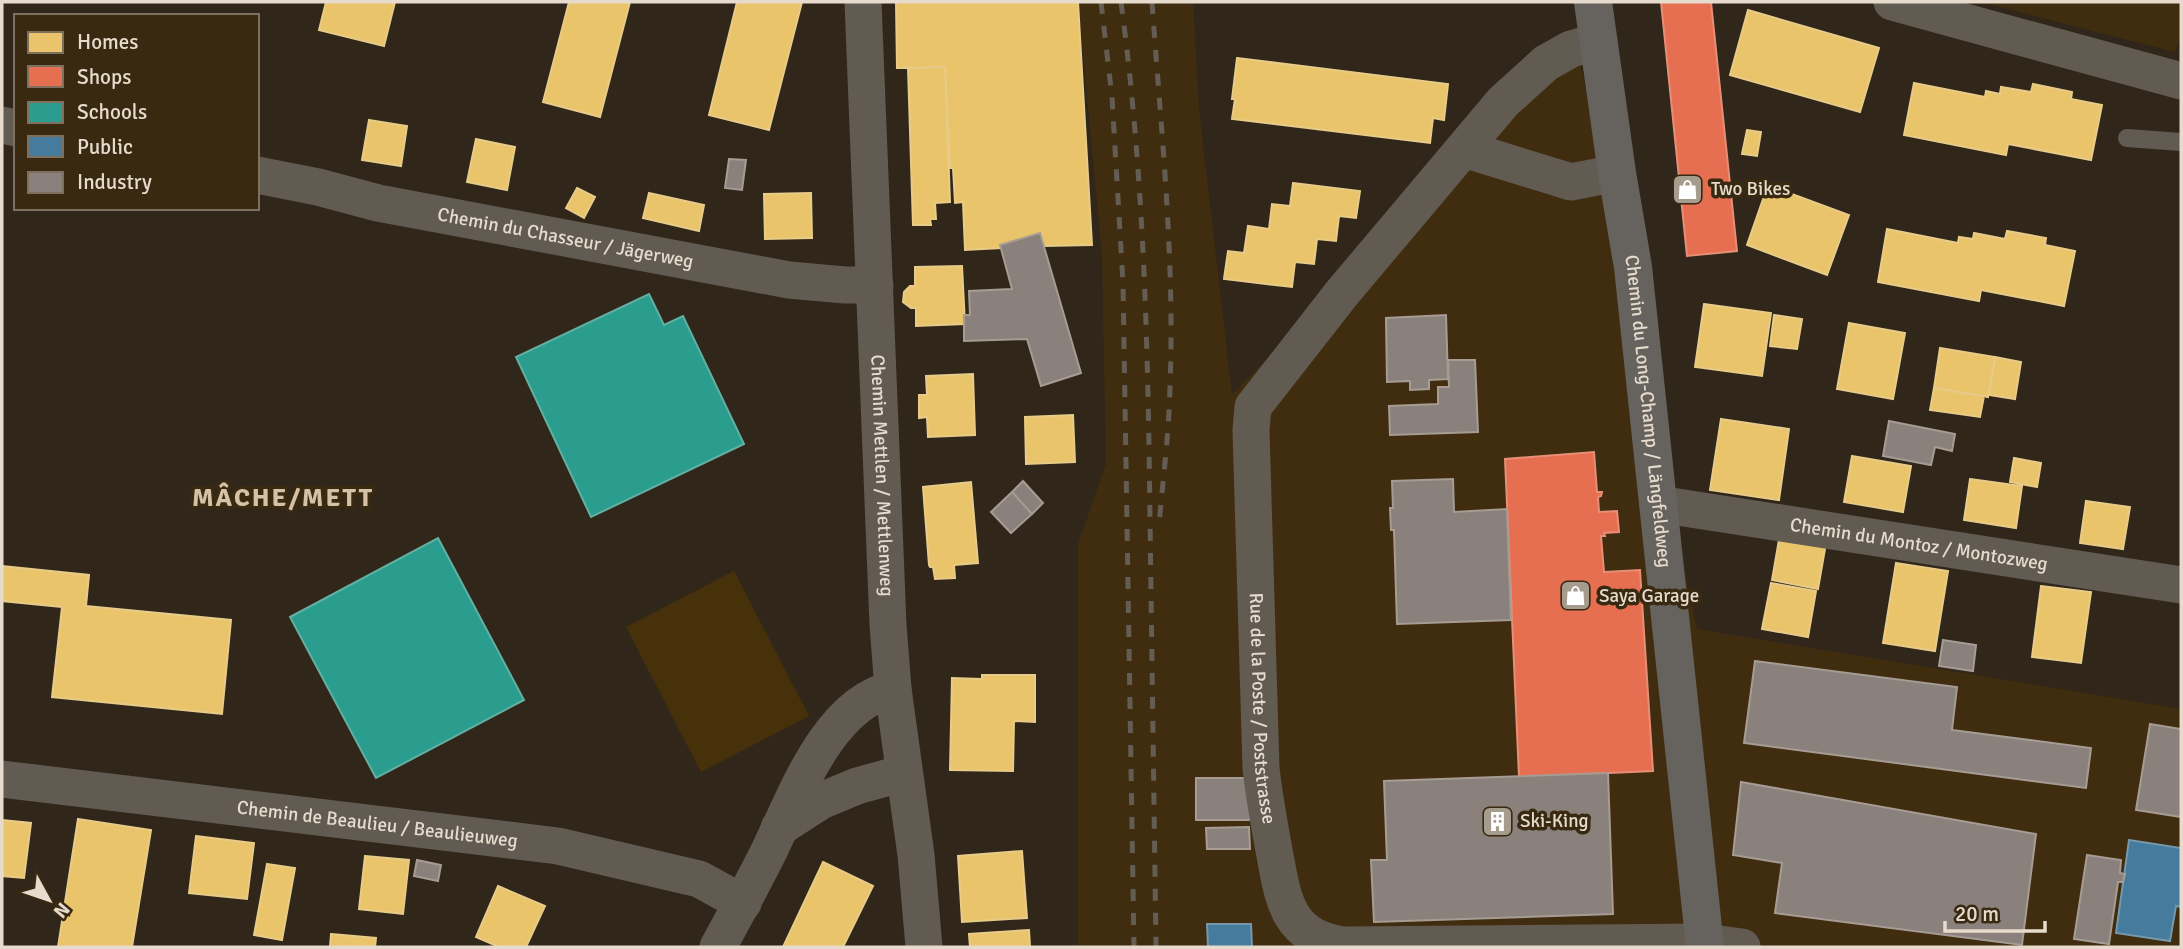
<svg xmlns="http://www.w3.org/2000/svg" width="2183" height="949" font-family="Signika,sans-serif">
<style>
.built{fill:#402d10}
.green{fill:#47310a}
.homes{fill:#e9c46a;stroke:#e8cb88;stroke-width:2}
.shops{fill:#e76f51;stroke:#e78f76;stroke-width:2}
.schools{fill:#2a9d8f;stroke:#62b0a2;stroke-width:2}
.public{fill:#457b9d;stroke:#7598ab;stroke-width:2}
.industry{fill:#8a817c;stroke:#a69c94;stroke-width:2}
.lines{fill:none;stroke-linecap:round;stroke-linejoin:round}
.service{stroke:#615b51;stroke-width:18}
.minor{stroke:#615b51;stroke-width:37}
.secondary{stroke:#66625d;stroke-width:38}
.rail{stroke:#645d53;stroke-width:5;stroke-dasharray:12 12;stroke-linecap:butt}
.labels{text-anchor:middle;dominant-baseline:central;stroke-width:7;stroke-linejoin:round;paint-order:stroke}
.poi-label{font-size:19px;fill:#e6dbcd;stroke:#392911;text-anchor:start}
.street-label{font-size:19px;fill:#e6dbcd;stroke:#392911}
.district-label{font-size:26px;font-weight:bold;letter-spacing:2px;fill:#d5c1a5;stroke:#392911}
</style>
<rect width="100%" height="100%" fill="#30271a"/>
<path class="built" d="M1078 2H1193L1199 109 1232 395 1575 38 1697 629 2181 709V947H1078V544L1106 464 1102 254Z
M1981 2H2181V35L2175 52Z"/>
<path class="green" d="M734 571 809 716 701 772 626 627Z"/>
<path class="homes" d="M326 2H395L384 46 319 30Z
M569 2H630L600 117 543 102Z
M737 2H802L769 130 709 115Z
M896 2H1078L1092 245 1044 246 1040 233 1000 245 1001 248 965 250 963 202 955 203 953 168H950L945 67 897 68Z
M1748 10 1879 48 1860 112 1730 75Z
M1237 58 1448 84 1444 120 1433 118 1430 143 1232 119 1235 99H1232Z
M945 67 950 202 935 203 936 219H930L931 225H913L908 68Z
M1914 83 1985 97 1986 91 2000 94 2001 87 2031 92 2033 84 2072 92 2071 99 2102 105 2091 160 2008 144 2006 155 1904 135Z
M369 120 407 126 401 166 362 160Z
M1747 130 1761 132 1757 156 1742 154Z
M476 139 515 147 507 190 467 182Z
M1293 183 1360 191 1356 218 1339 216 1336 241 1317 239 1314 264 1295 262 1292 287 1224 279 1228 251 1244 253 1248 226 1269 229 1272 204 1290 206Z
M1768 185 1849 215 1827 275 1747 245Z
M577 188 595 197 584 218 566 208Z
M649 193 704 205 699 231 643 218Z
M811 193 812 238 765 239 764 194Z
M1887 229 1958 243 1959 237 1973 239 1974 233 2005 239 2007 231 2046 238 2045 245 2075 251 2064 306 1981 290 1979 301 1878 282Z
M962 266 965 324 916 326V308H911L903 302 904 292 910 286H915V267Z
M1704 304 1771 313 1762 376 1695 367Z
M1774 315 1802 319 1797 349 1770 346Z
M1849 323 1905 333 1893 399 1837 389Z
M1940 348 1995 357 1988 397 1934 388Z
M1995 357 2021 362 2015 399 1989 395Z
M973 374 975 435 928 437 927 417 919 418V395H927L926 376Z
M1934 388 1984 396 1980 417 1930 410Z
M1073 415 1075 462 1026 464 1025 417Z
M1721 419 1789 429 1779 500 1710 490Z
M1852 456 1911 466 1903 512 1844 502Z
M2014 458 2041 463 2037 487 2010 482Z
M1970 479 2022 486 2016 528 1964 520Z
M971 482 978 563 954 565 955 578 935 579 933 567H930L929 565 923 487Z
M2086 501 2130 507 2123 549 2080 543Z
M1780 534 1826 543 1818 589 1772 580Z
M1896 563 1948 571 1935 651 1883 643Z
M2 566 89 575 86 606 231 620 222 714 52 697 62 607 2 601Z
M1771 583 1816 591 1808 637 1762 629Z
M2041 586 2091 592 2081 663 2032 657Z
M982 675H1035V722L1014 721 1013 771 950 770 952 678 982 679Z
M78 819 151 830 132 947H58Z
M2 820 31 823 24 878 2 876Z
M196 836 254 843 247 899 189 893Z
M1022 851 1027 918 962 922 958 856Z
M365 856 409 860 403 914 359 909Z
M823 862 873 886 843 947H783Z
M267 864 295 868 282 940 254 935Z
M498 886 545 906 526 947H499L476 937Z
M1029 930 1030 947H970L969 934Z
M331 934 376 938 375 947H330Z"/>
<path class="shops" d="M1661 2H1711L1737 251 1687 256Z
M1594 452 1597 492H1602L1601 496 1598 497 1599 512 1617 511 1619 532 1604 533 1605 536H1601L1604 572 1640 570 1653 771 1519 777 1505 459Z"/>
<path class="schools" d="M649 294 664 325 683 316 744 444 591 517 516 357Z
M438 538 524 700 376 778 290 617Z"/>
<path class="public" d="M2129 840 2181 848V907L2176 906 2170 941 2116 933Z
M1207 924H1251L1252 947H1208Z"/>
<path class="industry" d="M729 159 746 160 742 190 725 188Z
M1040 233 1081 373 1041 386 1027 339 964 341V315H970L969 291 1012 289 1000 245Z
M1446 315 1448 379 1429 380V389L1410 390V381L1387 382 1386 318Z
M1448 360H1475L1478 432 1390 435 1389 406 1438 404V387H1449Z
M1889 421 1955 434 1952 451 1935 447 1931 465 1883 456Z
M1453 479 1454 512 1507 509 1511 620 1397 624 1394 530H1391L1390 508H1393L1392 481Z
M1023 481 1043 503 1032 514 1012 492Z
M1012 492 1032 514 1011 533 991 512Z
M1943 640 1976 645 1973 671 1939 666Z
M1755 661 1957 687 1952 730 2091 748 2086 788 1744 743Z
M2150 724 2181 729V817L2136 810Z
M1608 773 1613 914 1374 922 1371 860H1387L1384 781Z
M1196 778H1249L1250 820H1196Z
M1741 782 2036 834 2022 945 1775 913 1782 863 1733 855Z
M1249 827 1250 849H1207L1206 828Z
M2087 855 2121 860 2120 873 2125 874 2123 882H2118L2109 944 2074 939Z
M417 860 441 865 438 881 414 876Z"/>
<g class="lines">
<path class="service" d="M2127 138 2181 142"/>
<g class="minor">
<path id="s1" d="M863 2 888 625 893 689 916 855 924 947"/>
<path d="M1892 2 2181 81"/>
<path id="s2" d="M1599 41 1571 49 1546 63 1503 102 1342 293 1253 407 1251 430 1261 768C1264 796 1269 823 1274 850 1283 898 1286 938 1344 945L1705 942 1742 947"/>
<path d="M2 125 16 128"/>
<path d="M1464 149 1571 182 1617 173"/>
<path id="s3" d="M257 175 318 187 378 203 789 280 845 285H875"/>
<path id="s4" d="M1658 504 2181 585"/>
<path id="s5" d="M2 779 558 846 699 879 743 903"/>
<path d="M779 828 821 801 857 786 904 773"/>
<path d="M718 947C735 916 752 885 768 853 795 798 827 704 893 689"/>
</g>
<path class="secondary" id="s6" d="M1593 2 1617 173 1633 267 1705 947"/>
<path class="rail" d="M1101 2 1112 97 1123 283 1134 947
M1121 2C1144 173 1148 346 1150 519 1152 662 1154 804 1156 947
M1152 2C1161 130 1175 258 1170 387 1169 433 1163 479 1159 525"/>
</g>
<defs>
<symbol id="shop-square" viewBox="-11 -11 22 22"><rect x="-9" y="-9" width="18" height="18" rx="4" fill="#a69c8e" stroke="#392911"/><path d="M-5-2.5h2.3a2.7 3.5 0 0 1 5.4 0H5L5.5 6h-11ZM-1.5-2.5h3a1.5 2.3 0 0 0-3 0Z" fill="#fff"/></symbol>
<symbol id="building-square" viewBox="-11 -11 22 22"><rect x="-9" y="-9" width="18" height="18" rx="4" fill="#a69c8e" stroke="#392911"/><path d="M-4-6H4V6H1V3H-1V6H-4ZM-2.5-4.3h1.7v1.8h-1.7ZM.8-4.3h1.7v1.8H.8ZM-2.5-1h1.7V.8h-1.7ZM.8-1h1.7V.8H.8Z" fill="#fff"/></symbol>
</defs>
<g fill-rule="evenodd">
<use href="#shop-square" x="1670" y="172" width="35" height="35"/>
<use href="#shop-square" x="1558" y="578" width="35" height="35"/>
<use href="#building-square" x="1480" y="804" width="35" height="35"/>
</g>
<g class="labels">
<g class="poi-label">
<text x="1711" y="189">Two Bikes</text>
<text x="1599" y="596">Saya Garage</text>
<text x="1520" y="821">Ski-King</text>
</g>
<g class="street-label">
<text stroke="none"><textPath href="#s3" startOffset="315">Chemin du Chasseur / Jägerweg</textPath></text>
<text stroke="none"><textPath href="#s6" startOffset="413">Chemin du Long-Champ / Längfeldweg</textPath></text>
<text stroke="none"><textPath href="#s1" startOffset="474">Chemin Mettlen / Mettlenweg</textPath></text>
<text stroke="none"><textPath href="#s4" startOffset="264">Chemin du Montoz / Montozweg</textPath></text>
<text stroke="none"><textPath href="#s2" startOffset="812">Rue de la Poste / Poststrasse</textPath></text>
<text stroke="none"><textPath href="#s5" startOffset="378">Chemin de Beaulieu / Beaulieuweg</textPath></text>
</g>
<g class="district-label">
<text x="283" y="498">MÂCHE/METT</text>
</g>
</g>
<rect width="2183" height="949" fill="none" stroke="#e6dbcd" stroke-width="7"/>
<rect x="14" y="14" width="245" height="196" fill="#392911" stroke="#7e705c" stroke-width="2"/>
<rect x="28" y="32" width="35" height="21" fill="#e9c46a" stroke="#7e705c" stroke-width="2"/>
<text x="77" y="49" font-size="21" fill="#e6dbcd">Homes</text>
<rect x="28" y="66" width="35" height="21" fill="#e76f51" stroke="#7e705c" stroke-width="2"/>
<text x="77" y="84" font-size="21" fill="#e6dbcd">Shops</text>
<rect x="28" y="102" width="35" height="21" fill="#2a9d8f" stroke="#7e705c" stroke-width="2"/>
<text x="77" y="119" font-size="21" fill="#e6dbcd">Schools</text>
<rect x="28" y="136" width="35" height="21" fill="#457b9d" stroke="#7e705c" stroke-width="2"/>
<text x="77" y="154" font-size="21" fill="#e6dbcd">Public</text>
<rect x="28" y="172" width="35" height="21" fill="#8a817c" stroke="#7e705c" stroke-width="2"/>
<text x="77" y="189" font-size="21" fill="#e6dbcd">Industry</text>
<g transform="translate(49 900) rotate(130)" stroke="#392911" stroke-width="5" paint-order="stroke">
<path d="M0-5L12 26L0 18L-12 26Z" fill="#e6dbcd"/>
<text y="-10" font-size="19" font-weight="bold" text-anchor="middle" fill="#e6dbcd">N</text>
</g>
<path d="M1945 921v10h100v-10" fill="none" stroke="#e6dbcd" stroke-width="3.5"/>
<text x="1955" y="921" font-size="21" fill="#e6dbcd" stroke="#392911" stroke-width="5" paint-order="stroke">20 m</text>
</svg>
